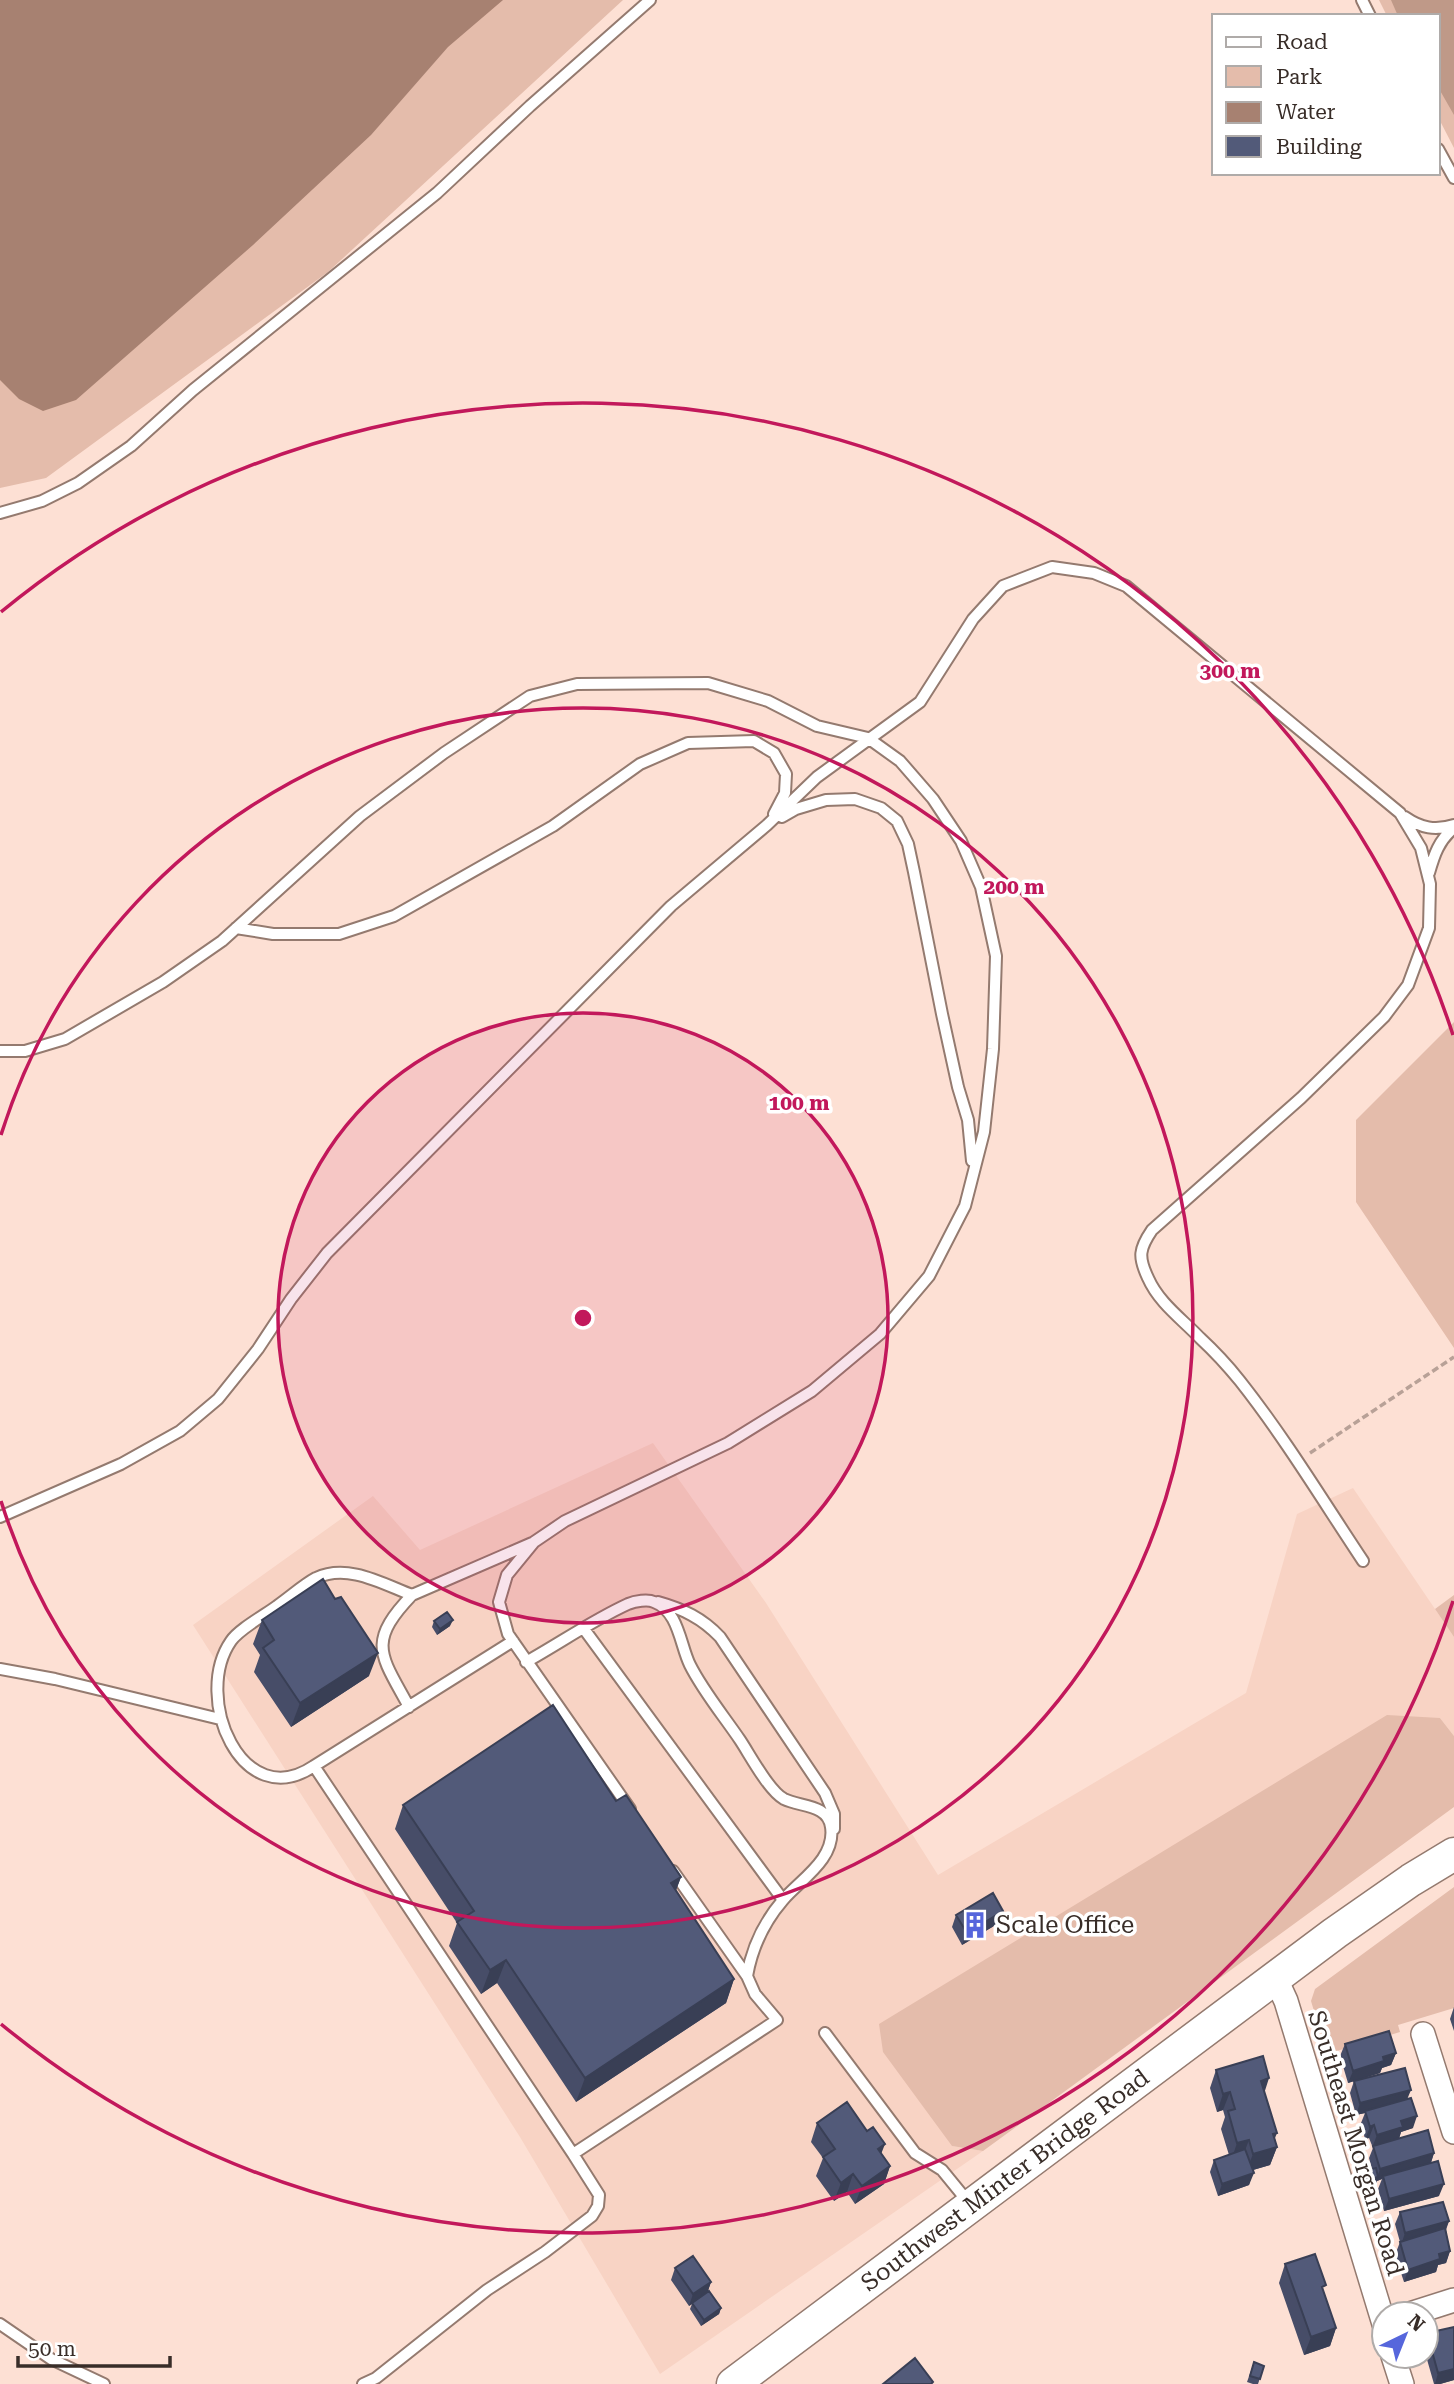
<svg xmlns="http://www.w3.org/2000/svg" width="1454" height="2384" font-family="'Roboto Serif',serif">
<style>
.built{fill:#f8d3c4}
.green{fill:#e4bcab}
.forest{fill:#bf9988}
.water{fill:#a78171}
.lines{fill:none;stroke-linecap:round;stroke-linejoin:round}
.service-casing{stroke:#947a6f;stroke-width:14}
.minor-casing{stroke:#947a6f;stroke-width:26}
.secondary-casing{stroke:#947a6f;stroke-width:35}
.path{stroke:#b8a197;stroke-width:3.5;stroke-dasharray:7 3.5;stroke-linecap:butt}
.service{stroke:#fff;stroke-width:10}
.minor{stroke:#fff;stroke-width:23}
.secondary{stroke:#fff;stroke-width:32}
.wall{fill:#474d68}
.shaded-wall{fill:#393f55}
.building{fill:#525a79;stroke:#393f55;stroke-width:2}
.ring{fill:none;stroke:#c2185b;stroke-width:3.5}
.labels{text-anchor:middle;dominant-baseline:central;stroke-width:7;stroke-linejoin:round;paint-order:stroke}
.poi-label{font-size:24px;fill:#382d28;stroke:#fff;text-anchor:start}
.street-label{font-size:24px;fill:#382d28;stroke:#fff}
.centre{fill:#c2185b;stroke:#fff;stroke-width:3.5}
.ring-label{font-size:21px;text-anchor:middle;font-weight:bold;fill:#c2185b;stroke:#fff;stroke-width:7;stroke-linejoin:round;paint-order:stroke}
</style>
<rect width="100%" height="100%" fill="#fde0d4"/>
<path class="built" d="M653 1443 766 1603 938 1875 1246 1693 1297 1514 1353 1488 1454 1637V1736L1440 1718 952 2146 983 2151 660 2374 520 2137 193 1625 373 1496 420 1550Z"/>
<path class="green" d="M0 0H623L328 272 46 478 0 488Z
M1379 0H1454V148L1438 117V16H1387Z
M1454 1022V1348L1356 1202V1120Z
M1454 1595V1637L1435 1609Z
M1387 1715 1440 1718 1454 1736V1807L983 2151 952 2146 883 2052 879 2024Z
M1454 1887V2008L1398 2025 1400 2032 1327 2054 1311 2001 1315 1989Z"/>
<path class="forest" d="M1391 0H1454V115L1438 87V16H1398Z"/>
<path class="water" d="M0 0H503L448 47 371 135 253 245 76 400 43 411 19 399 0 380Z"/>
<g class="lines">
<defs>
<path id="service" d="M1362 0 1370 16
M1438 149 1454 178
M0 513 42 501 78 483 131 446 193 390 437 193 530 106 650 0
M782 817 796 809 826 800 855 799 881 808 897 821 908 844 914 872 942 1014 958 1087 968 1120 972 1161
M1405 817C1421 828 1435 831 1454 825
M1429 873C1434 855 1439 840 1454 828
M236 928 273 934H339L394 916 553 826 640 764 688 743 754 741 774 753 786 774 785 793 774 814
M0 1051H25L65 1039 163 982 222 941 360 816 444 753 530 696 577 684 708 683 768 701 817 726 868 738 900 761 933 799 961 841 981 887 996 956 993 1049 984 1132 965 1206 929 1276 880 1334 812 1391 728 1443 565 1521 534 1542 507 1575 499 1602 508 1634 630 1809
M0 1517 121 1464 180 1431 218 1399 258 1349 291 1299 327 1253 671 906 767 825 817 777 920 702 973 619 1003 586 1052 567 1094 573 1126 586 1400 813 1421 848 1430 884 1429 928 1408 985 1384 1017 1301 1098 1152 1230C1139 1249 1138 1257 1148 1278 1159 1303 1182 1319 1200 1338 1214 1351 1228 1366 1240 1381 1285 1438 1323 1501 1363 1561
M658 1602C683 1609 702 1618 720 1637L825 1793 834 1814V1829
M584 1629 783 1900
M513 1641 314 1766 573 2154 777 2020 755 1994 747 1976 673 1871
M526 1662C560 1643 593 1620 628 1604 635 1601 648 1599 654 1602 679 1611 680 1645 690 1665 703 1691 723 1715 740 1740 750 1755 769 1791 784 1799 800 1807 828 1804 831 1827 836 1859 800 1880 783 1900 764 1922 752 1948 747 1976
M0 1669 55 1679 220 1719
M409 1707C381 1655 366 1643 412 1595L532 1543
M314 1766C242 1815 192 1697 231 1641 239 1629 265 1615 277 1606 290 1597 303 1585 316 1578 348 1563 383 1584 412 1595
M825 2033 915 2153 942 2170 969 2203
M0 2324 51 2359 104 2384
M363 2384 376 2378 487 2290 545 2252 592 2216 598 2206 599 2195 573 2154"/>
<path id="minor" d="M1275 1977 1286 2001 1384 2324
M1423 2034 1454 2132
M1410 2314 1454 2300
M1393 2356 1402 2384"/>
<g id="secondary">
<path id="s1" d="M733 2384 1335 1933 1411 1880 1454 1854"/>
</g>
</defs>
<use href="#service" class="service-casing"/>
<use href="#minor" class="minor-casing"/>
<use href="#secondary" class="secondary-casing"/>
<path class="path" d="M1310 1453 1454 1357"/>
<use href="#service" class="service"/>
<use href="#minor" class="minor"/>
<use href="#secondary" class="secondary"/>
</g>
<path class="wall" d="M262 1620 369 1676 291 1727 254 1672 260 1655 253 1644Z
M434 1621 450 1626 437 1635 432 1627Z
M616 1801 681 1877 676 1890 734 1979 726 2003 576 2102 497 1983 481 1994 449 1946 457 1923 395 1829 403 1805Z
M1003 1911 999 1923 962 1945 952 1927 956 1915Z
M1454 2007V2031L1450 2019Z
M1345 2044 1396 2053 1391 2065 1382 2068 1380 2073 1358 2080 1407 2099 1413 2128 1401 2132 1399 2138 1434 2153 1431 2163 1439 2196 1384 2211 1378 2189 1382 2179 1377 2181 1376 2184 1368 2186 1365 2177 1368 2170 1372 2169 1369 2158 1373 2148 1369 2138 1365 2139 1361 2123 1365 2113 1356 2115 1350 2093 1354 2081 1348 2083 1340 2056Z
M1216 2070 1264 2092 1277 2147 1270 2165 1253 2170 1249 2185 1218 2196 1210 2172 1214 2160 1229 2155 1221 2129 1225 2117 1223 2110 1217 2112 1210 2088Z
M817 2123 881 2153 890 2166 884 2184 855 2204 847 2192 834 2201 816 2176 823 2158 811 2142Z
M1400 2212 1449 2221 1446 2230 1450 2251 1446 2263 1438 2265 1436 2272 1404 2282 1395 2255 1400 2242 1395 2224Z
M1285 2264 1324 2292 1336 2328 1330 2346 1304 2355 1279 2283Z
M675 2268 711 2282 707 2293 721 2308 719 2314 701 2326 690 2309 692 2304 689 2306 671 2280Z
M1427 2333 1454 2380 1440 2384H1434L1426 2356Z
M1254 2362 1264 2366 1258 2384H1253L1247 2382Z"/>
<path class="shaded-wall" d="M453 1620 450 1626 437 1635 440 1629Z
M378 1653 369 1676 291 1727 300 1703Z
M681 1877 672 1901 671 1883Z
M1003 1911 999 1923 962 1945 967 1933Z
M506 1960 497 1983 481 1994 490 1970Z
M734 1979 726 2003 576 2102 585 2078Z
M1396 2053 1391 2065 1382 2068 1380 2073 1348 2083 1353 2071 1383 2057Z
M1269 2078 1263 2097 1261 2081Z
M1411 2090 1406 2102 1365 2111V2113L1356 2115 1360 2103Z
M1230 2092 1223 2110 1217 2112 1223 2094Z
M1417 2116 1413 2128 1401 2132 1399 2139 1373 2146 1372 2148 1377 2135 1401 2121Z
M1374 2125 1369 2138 1365 2139 1370 2127Z
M1277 2133 1271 2148 1277 2147 1270 2165 1246 2172 1253 2154 1273 2134Z
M1249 2140 1242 2158 1231 2161 1237 2143Z
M885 2144 878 2162V2149Z
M1434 2153 1430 2165 1383 2176 1382 2179 1377 2181 1376 2184 1368 2186 1370 2179 1377 2178 1380 2169Z
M890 2166 884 2184 855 2204 862 2186Z
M1254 2173 1249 2185 1218 2196 1222 2184Z
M853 2174 847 2192 834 2201 841 2183Z
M1444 2184 1439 2196 1384 2211 1389 2199Z
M1449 2221 1444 2233 1401 2245 1405 2233Z
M1450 2251 1446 2263 1438 2265 1436 2272 1404 2282 1408 2270 1439 2254Z
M711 2282 707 2294 689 2306 693 2294Z
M721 2308 719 2314 701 2326 704 2320Z
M1336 2328 1330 2346 1304 2355 1311 2337Z
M1454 2369V2380L1440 2384H1435L1438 2373Z"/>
<path class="building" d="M323 1579 335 1599 341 1597 378 1653 300 1703 263 1648 274 1640 262 1620Z
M447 1612 453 1620 440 1629 434 1621Z
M553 1705 616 1801 626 1795 681 1877 671 1883 734 1979 585 2078 506 1960 490 1970 457 1922 474 1911 403 1805Z
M993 1893 1003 1911 967 1933 956 1915Z
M1389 2031 1396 2053 1383 2057 1384 2061 1353 2071 1345 2044Z
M1263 2056 1269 2078 1261 2081 1277 2133 1273 2134 1277 2147 1253 2154 1249 2140 1237 2143 1228 2111 1235 2109 1230 2092 1223 2094 1216 2070Z
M1405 2068 1411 2090 1360 2103 1354 2081Z
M1411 2098 1417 2116 1401 2121 1403 2127 1377 2135 1374 2125 1370 2127 1365 2111Z
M847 2102 867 2131 873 2127 885 2144 878 2149 890 2166 862 2186 853 2174 841 2183 823 2157 835 2149 817 2123Z
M1428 2130 1434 2153 1380 2169 1373 2146Z
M1245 2149 1254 2173 1222 2184 1214 2160Z
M1438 2161 1444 2184 1389 2199 1383 2176Z
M1376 2168 1378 2177 1370 2179 1368 2170Z
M1443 2202 1449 2221 1405 2233 1400 2212Z
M1445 2228 1450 2251 1439 2254 1440 2259 1408 2270 1400 2242Z
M1315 2254 1326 2285 1322 2287 1336 2328 1311 2337 1285 2264Z
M693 2256 711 2282 693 2294 675 2268Z
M709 2291 721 2308 704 2320 692 2303Z
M1454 2327V2369L1438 2373 1427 2333Z
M915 2358 933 2382 931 2384H883Z
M1254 2362 1264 2366 1260 2379 1250 2376Z"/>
<circle cx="583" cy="1318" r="305" fill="#c2185b" fill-opacity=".12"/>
<g class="ring">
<circle cx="583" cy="1318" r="305"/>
<path d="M1 1135A610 610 0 1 1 1 1501"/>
<path d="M1453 1601A915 915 0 0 1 1 2024M1 612A915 915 0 0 1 1453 1035"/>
</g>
<defs>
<symbol id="building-bare" viewBox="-9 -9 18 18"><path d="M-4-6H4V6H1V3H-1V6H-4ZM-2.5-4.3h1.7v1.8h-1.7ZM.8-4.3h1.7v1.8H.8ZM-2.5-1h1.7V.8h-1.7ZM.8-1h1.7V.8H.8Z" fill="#5666dc" stroke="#fff" stroke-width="2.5" paint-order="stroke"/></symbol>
</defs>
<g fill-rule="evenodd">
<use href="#building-bare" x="956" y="1906" width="38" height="38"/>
</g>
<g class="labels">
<g class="poi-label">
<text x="996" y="1925">Scale Office</text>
</g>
<g class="street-label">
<text transform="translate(1356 2143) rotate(73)">Southeast Morgan Road</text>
<text stroke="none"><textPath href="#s1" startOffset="340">Southwest Minter Bridge Road</textPath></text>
</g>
</g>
<circle cx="583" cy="1318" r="10" class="centre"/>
<g class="ring-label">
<text x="1230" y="678">300 m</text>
<text x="1014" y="894">200 m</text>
<text x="799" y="1110">100 m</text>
</g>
<rect x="1212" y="14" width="228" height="161" fill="#ffffff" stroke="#afaba9" stroke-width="2"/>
<rect x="1226" y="37" width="35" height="10" fill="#ffffff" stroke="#afaba9" stroke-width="2"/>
<text x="1276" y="49" font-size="21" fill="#382d28">Road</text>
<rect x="1226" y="66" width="35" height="21" fill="#e4bcab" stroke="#afaba9" stroke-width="2"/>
<text x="1276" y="84" font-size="21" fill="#382d28">Park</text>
<rect x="1226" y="102" width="35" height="21" fill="#a78171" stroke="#afaba9" stroke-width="2"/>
<text x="1276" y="119" font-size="21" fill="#382d28">Water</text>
<rect x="1226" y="136" width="35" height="21" fill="#525a79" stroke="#afaba9" stroke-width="2"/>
<text x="1276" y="154" font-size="21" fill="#382d28">Building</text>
<g transform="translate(1405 2335) rotate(43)"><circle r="33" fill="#ffffff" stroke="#afaba9" stroke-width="2"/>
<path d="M0-5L12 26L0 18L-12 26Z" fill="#5666dc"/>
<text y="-10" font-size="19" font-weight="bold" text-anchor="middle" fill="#382d28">N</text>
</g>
<path d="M18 2356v10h152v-10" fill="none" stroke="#382d28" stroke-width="3.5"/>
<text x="28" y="2356" font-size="21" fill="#382d28" stroke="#ffffff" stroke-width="5" paint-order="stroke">50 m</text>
</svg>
